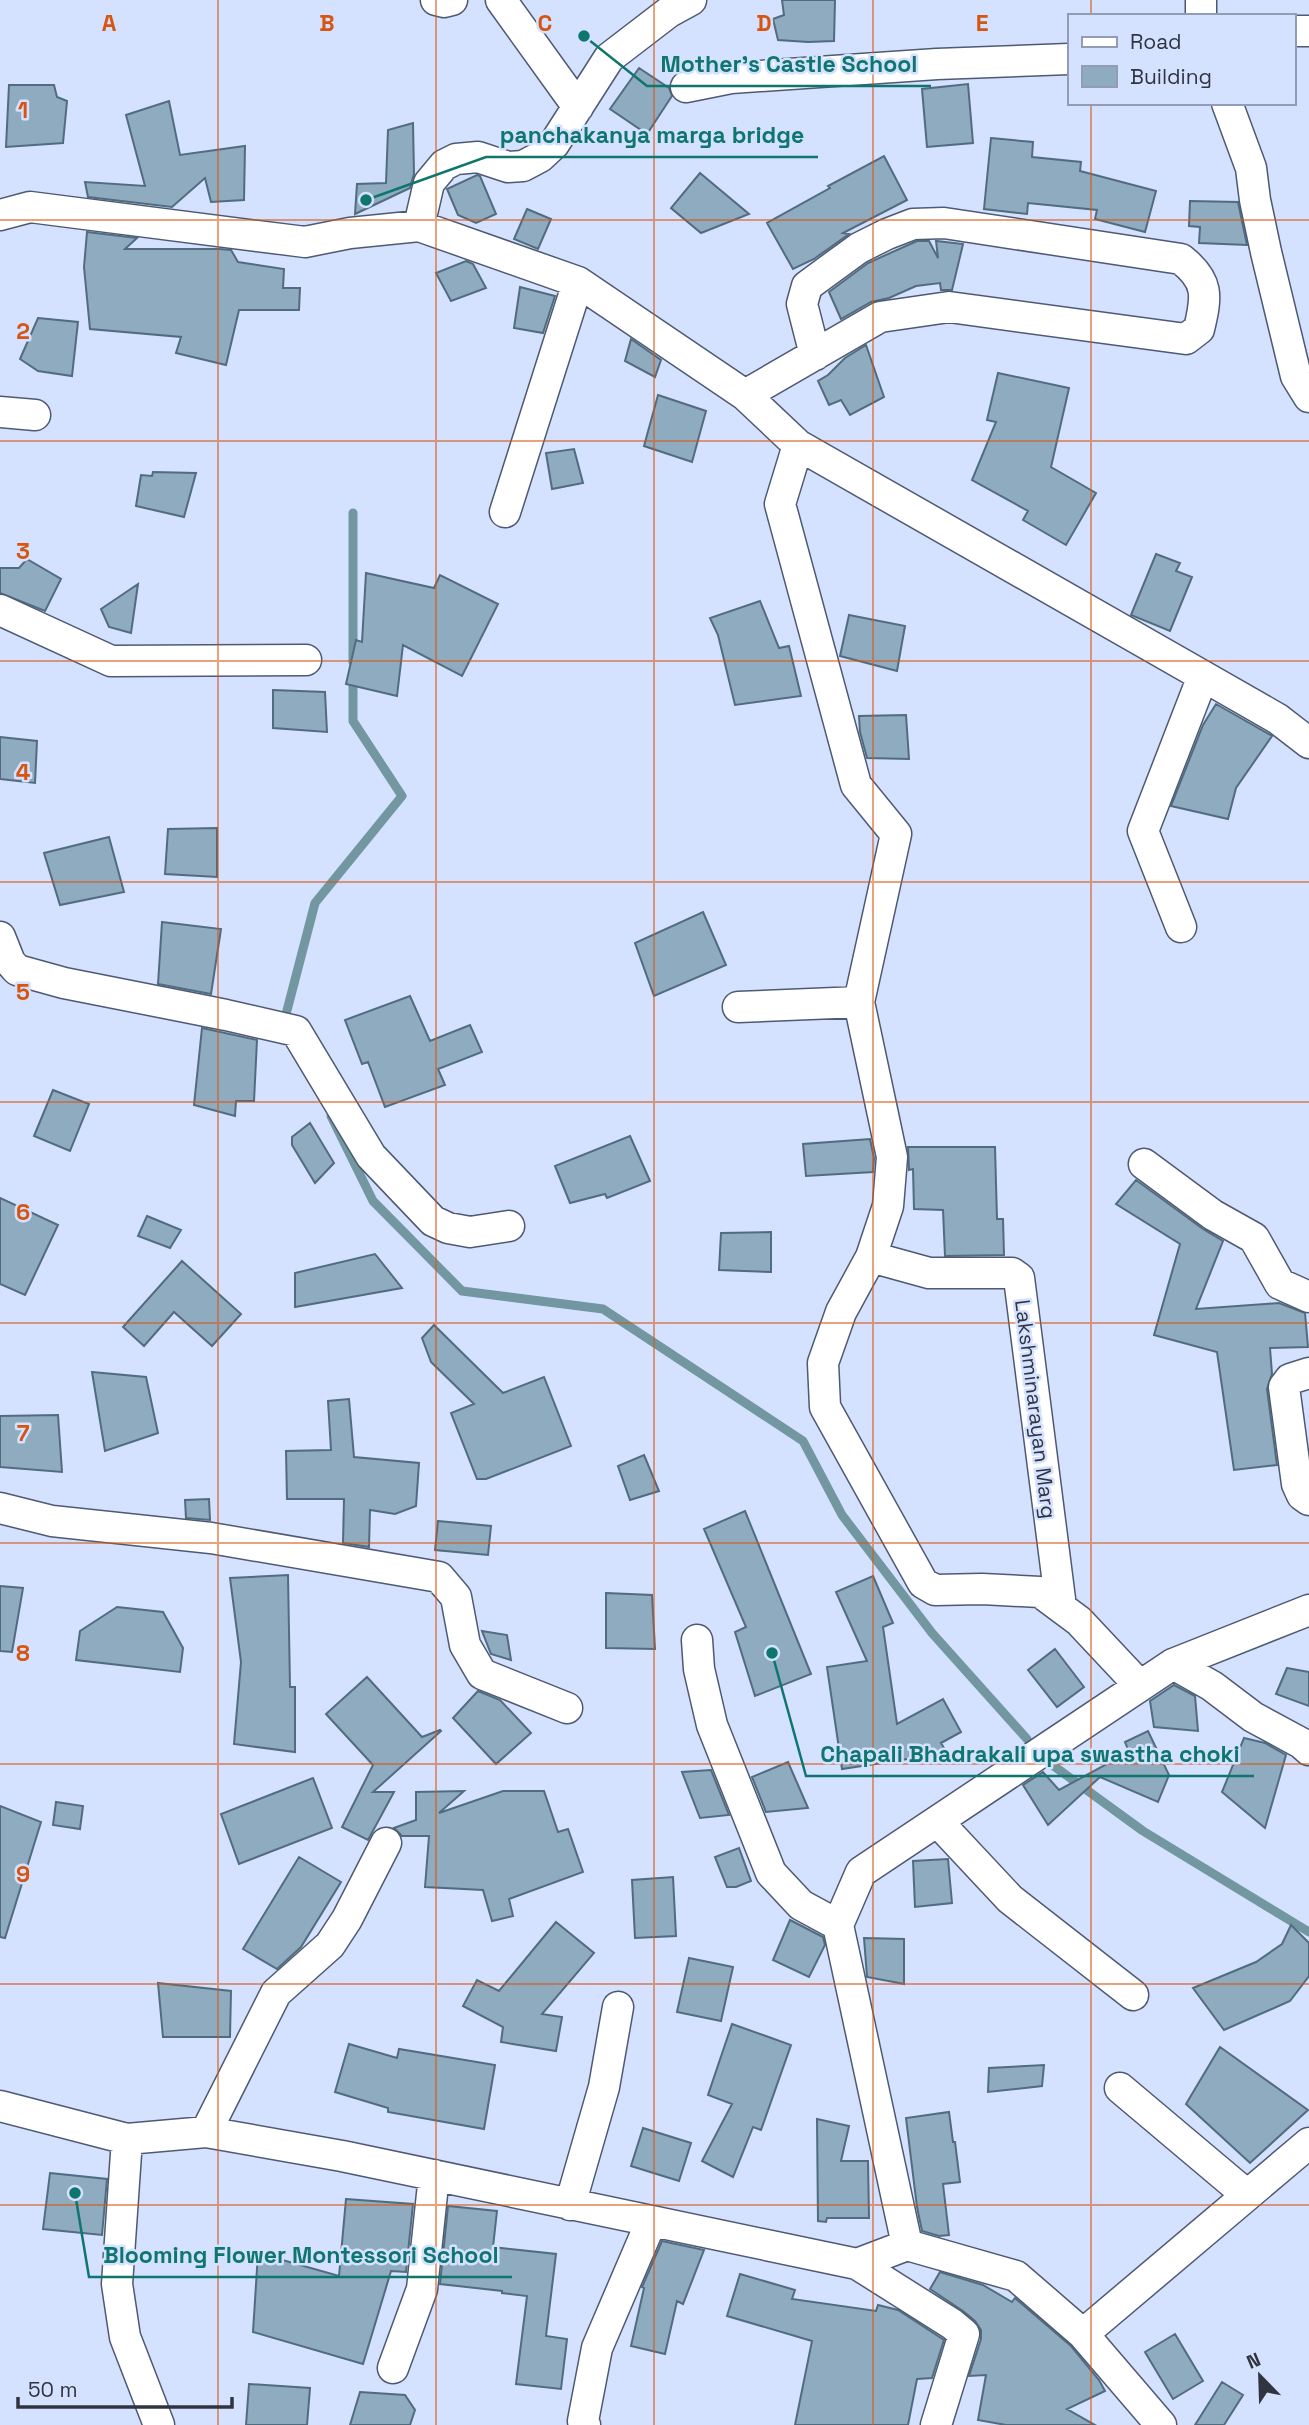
<svg xmlns="http://www.w3.org/2000/svg" width="1309" height="2425" font-family="'Space Grotesk',sans-serif">
<style>
.lines{fill:none;stroke-linecap:round;stroke-linejoin:round}
.stream{stroke:#7297a0;stroke-width:9}
.building{fill:#8fabbf;stroke:#526c7f;stroke-width:2}
.minor-casing{stroke:#4e5a72;stroke-width:33}
.minor{stroke:#fff;stroke-width:30}
.grid{fill:none;stroke:#d65511;stroke-width:2;stroke-opacity:0.55}
.labels{text-anchor:middle;dominant-baseline:central;stroke-width:5;stroke-linejoin:round;paint-order:stroke}
.street-label{font-size:21px;fill:#2f3440;stroke:#d4e1ff}
.grid-label{font-size:23px;text-anchor:middle;font-weight:bold;fill:#d65511;stroke:#d4e1ff;stroke-width:5;stroke-linejoin:round;paint-order:stroke}
.leader{fill:none;stroke:#0f766e;stroke-width:2.5}
.callout-dot{fill:#0f766e;stroke:#d4e1ff;stroke-width:2.5}
.callout-label{font-size:23px;text-anchor:middle;font-weight:bold;fill:#0f766e;stroke:#d4e1ff;stroke-width:5;stroke-linejoin:round;paint-order:stroke}
</style>
<rect width="100%" height="100%" fill="#d4e1ff"/>
<g class="lines">
<path class="stream" d="M353 662V513
M284 1022 315 903 402 796 353 721V676
M331 1116 373 1201 462 1291 603 1309 803 1441 842 1515 932 1633 1027 1739
M1051 1764 1143 1831 1309 1932"/>
</g>
<path class="building" d="M782 0H835L834 41 808 42 778 40 773 19 784 15Z
M639 68 669 88 672 96 647 134 610 109Z
M968 84 973 143 927 147 922 89Z
M9 85H54L57 97 67 101 63 143 6 147Z
M169 101 180 155 245 146 244 200 211 202 205 178 172 207 88 197 85 182 145 186 126 115Z
M413 123 414 174 410 188 355 214 357 184 386 183 388 130Z
M991 138 1033 142 1032 157 1081 162 1080 171 1156 191 1145 232 1095 219 1097 210 1028 203 1027 214 984 209Z
M884 156 907 200 843 233 849 234 814 259 793 269 767 223 830 188 828 186Z
M700 173 749 214 701 233 671 208Z
M477 175 480 176 496 214 476 223 458 215 447 189Z
M1190 201 1238 202 1247 245 1199 243 1200 227 1189 226Z
M527 209 551 219 538 249 514 239Z
M87 232 137 238 125 249H219L231 250 238 262 284 269 283 288H300L299 310H239L226 365 176 353 181 337 90 329 84 267Z
M917 241H929L938 258 936 241 963 244 952 290H941L940 283 916 286 889 298 871 302 841 319 829 292 868 263Z
M466 261 473 264 486 288 451 301 436 273Z
M520 287 555 296 543 333 514 328Z
M38 318 78 322 72 376 38 371 20 359Z
M631 339 661 360 655 377 625 361Z
M866 345 884 397 850 415 841 400 829 405 818 381 828 375 845 358Z
M998 373 1069 388 1051 467 1096 493 1066 545 1023 520 1028 511 972 480 996 422 987 420Z
M658 395 706 411 692 462 644 446Z
M574 449 583 483 552 489 546 453Z
M153 472 196 473 184 517 136 506 141 475 152 476Z
M1156 554 1180 563 1176 571 1192 577 1170 631 1131 615Z
M27 559 61 579 45 611 0 593V568H19Z
M366 573 434 588 440 575 498 604 462 676 403 645 397 696 346 684 356 640 362 642Z
M138 584 131 633 109 627 101 609Z
M760 601 779 648 789 646 801 696 735 705 718 635 710 618Z
M849 615 905 626 897 671 840 656Z
M273 690 325 692 327 732 273 728Z
M1216 704 1272 736 1236 788 1228 819 1171 806 1203 725Z
M906 715 909 759 867 758 860 732 859 716Z
M0 737 37 741 35 783 0 779Z
M217 828V877L165 874 168 829Z
M109 837 124 892 60 905 44 853Z
M703 912 726 965 654 996 635 943Z
M162 922 221 929 211 994 158 984Z
M410 996 430 1041 470 1025 482 1052 438 1069 445 1085 385 1107 368 1062 362 1064 345 1020Z
M202 1028 257 1040 254 1101H236L235 1116 194 1105Z
M53 1090 89 1104 70 1151 34 1136Z
M310 1123 334 1163 315 1183 292 1145V1137Z
M630 1136 650 1181 607 1198 605 1194 570 1203 555 1166Z
M870 1139 874 1158 873 1172 806 1176 803 1144Z
M908 1147H995L997 1219H1003L1004 1255 945 1256 943 1210 914 1209 913 1169 909 1170Z
M1136 1180 1203 1229 1223 1241 1196 1309 1279 1303 1305 1313 1308 1347 1270 1348 1272 1374 1267 1389 1277 1465 1234 1470 1217 1352 1154 1335 1180 1244 1116 1204Z
M0 1198 58 1225 25 1295 0 1284Z
M147 1216 181 1230 170 1248 138 1236Z
M771 1232V1272L719 1270 721 1233Z
M375 1254 402 1288 295 1307V1273Z
M182 1261 241 1314 212 1346 174 1312 144 1346 123 1327Z
M434 1325 503 1393 544 1377 571 1446 486 1479H477L451 1413 474 1404 431 1362 422 1338Z
M92 1372 146 1377 158 1433 105 1451Z
M349 1399 354 1457 419 1463 416 1506 395 1514 370 1510 369 1547 343 1543 344 1499H287L286 1451 331 1450 328 1401Z
M58 1415 62 1472 0 1467V1416Z
M644 1455 659 1491 630 1500 618 1466Z
M209 1499 210 1520 186 1518 185 1500Z
M745 1511 811 1674 755 1696 735 1632 746 1627 704 1529Z
M438 1521 491 1526 488 1555 435 1550Z
M288 1575 290 1687H295V1752L234 1744 241 1662 230 1578Z
M873 1576 893 1623 883 1627 897 1724 943 1699 961 1732 941 1743 947 1753 842 1769 827 1667 867 1661 836 1592Z
M0 1586 23 1588 12 1652 0 1651Z
M606 1593 652 1595 655 1649 606 1648Z
M117 1607 163 1612 183 1648 180 1672 76 1660 80 1631Z
M482 1631 507 1635 511 1660 491 1654Z
M1055 1649 1084 1687 1057 1707 1028 1670Z
M1287 1668 1309 1672V1706L1276 1694Z
M367 1677 422 1737 440 1730 441 1731 373 1792H394L368 1840 342 1827 373 1765 326 1714Z
M1174 1685 1195 1696 1198 1731 1154 1727 1150 1701Z
M478 1691 500 1700 531 1733 496 1764 453 1718Z
M1148 1731 1169 1775 1158 1802 1100 1777 1048 1825 1023 1785 1043 1772 1059 1790 1129 1752 1125 1742Z
M1244 1738 1265 1743 1286 1755 1265 1828 1222 1792Z
M788 1762 808 1808 766 1812 752 1777Z
M711 1770 729 1815 700 1818 682 1772Z
M313 1778 332 1828 239 1864 221 1814Z
M464 1791 439 1813 503 1791H544L558 1832 568 1829 583 1872 509 1899 513 1916 492 1921 483 1890 425 1887 429 1836H402L394 1828 416 1820V1792Z
M56 1802 83 1806 80 1829 53 1825Z
M0 1806 41 1822 5 1938 0 1937Z
M739 1848 751 1881 736 1887H727L715 1857Z
M299 1857 341 1882 301 1947 277 1969 243 1949Z
M948 1859 952 1903 915 1907 913 1861Z
M673 1877 676 1936 635 1938 632 1880Z
M790 1920 823 1937 825 1945 809 1977 773 1960Z
M556 1922 594 1953 542 2014 562 2017 556 2051 501 2042 503 2027 463 2006 477 1980 499 1991Z
M1291 1925 1309 1943V1976L1290 2001 1224 2030 1193 1988 1256 1962 1282 1944Z
M864 1938 904 1939V1984L867 1977Z
M689 1958 733 1967 721 2021 677 2012Z
M158 1983 231 1991 230 2037H163Z
M732 2024 791 2045 761 2130 753 2127 733 2177 702 2161 732 2104 708 2095Z
M349 2044 397 2058 399 2049 495 2065 484 2129 388 2112V2108L335 2092Z
M1220 2047 1308 2110 1250 2163 1186 2104Z
M1044 2065 1042 2086 988 2092 989 2068Z
M949 2112 953 2142H955L960 2182 943 2184 949 2235 939 2236 922 2231 917 2207 906 2118Z
M817 2119 849 2126 841 2161H868L869 2218H827L826 2222 818 2221Z
M643 2128 691 2143 679 2181 631 2166Z
M50 2173 107 2179 102 2235 43 2229Z
M346 2199 413 2204 406 2272 391 2271 363 2364 253 2332 258 2253 339 2276Z
M448 2206 497 2211 493 2247 556 2254 546 2336 567 2339 561 2389 516 2384 527 2296 502 2293V2291L440 2284Z
M662 2241 704 2250 683 2304 677 2301 665 2354 631 2346 644 2288 642 2287Z
M940 2272 983 2285 1012 2302 1015 2298 1071 2346 1099 2380 1105 2391 1067 2409 1095 2425H1006L978 2420 986 2375 969 2376 981 2339V2330L975 2321 963 2311 930 2289Z
M740 2274 795 2290 792 2299 876 2311 878 2305 898 2310 944 2340 932 2378 917 2379 908 2425H795L812 2341 727 2316Z
M1175 2334 1203 2381 1173 2399 1145 2352Z
M1222 2382 1243 2395 1224 2425H1195Z
M249 2384 310 2388 307 2425H246Z
M360 2392 405 2395 415 2410 410 2425H350Z"/>
<g class="lines">
<defs>
<path id="minor" d="M436 0 444 2 452 0
M501 0 578 107
M1201 0V16
M1293 31H1309
M686 87 731 78 937 64 1069 59
M1227 103 1251 168 1255 200 1266 252 1296 376 1309 397
M0 215 30 207 305 242 350 233 419 226 578 282 745 395 798 445 1203 676 1278 719 1309 743
M419 226 429 183 444 165 456 159 478 157 508 167 523 166 540 157 554 144 609 58 669 12 691 0
M745 395 880 317 949 307 1186 339 1199 329C1207 296 1209 281 1181 259L944 223 913 224 887 234 859 248 807 286 802 304 815 355
M0 412 35 415
M798 445 780 504 856 785 896 834 859 1002 892 1157 888 1206 871 1257 841 1312 823 1363 825 1407 923 1583 935 1590 982 1589 1040 1592 1079 1621 1140 1686
M505 512 578 282
M0 610 111 661 306 660
M1181 927 1143 831 1203 676
M0 937 10 962 17 970 64 983 226 1015 296 1031 371 1156 433 1221 448 1228 470 1232 509 1226
M738 1007 859 1002
M1144 1164 1213 1215 1254 1238 1280 1284 1309 1297
M871 1257 929 1273H1012L1019 1278 1061 1607
M1309 1373 1290 1379 1284 1387 1297 1484 1302 1495 1309 1500
M0 1508 52 1521 211 1538 439 1577 456 1597 465 1645 482 1674 567 1708
M697 1640 699 1669 712 1725 771 1873 801 1905 838 1925
M1173 1664 1212 1686 1253 1717 1301 1743 1309 1750
M938 1822 1010 1899 1133 1995
M1120 2088 1247 2195
M0 2106 127 2139 206 2132 342 2156 857 2264 907 2245
M206 2132 276 1993 330 1945 347 1919 386 1843
M127 2139 117 2284 125 2337 159 2425
M570 2205 604 2087 618 2007
M857 2264 952 2324 964 2334 936 2425
M1083 2334 1309 2143
M393 2368 422 2289 434 2175
M585 2425 583 2421 597 2348 651 2222
M1161 2425 1083 2334 1016 2276 907 2245 838 1925 861 1872 1173 1664 1309 1610"/>
</defs>
<use href="#minor" class="minor-casing"/>
<use href="#minor" class="minor"/>
</g>
<path class="grid" d="M218 0V2425M436 0V2425M654 0V2425M873 0V2425M1091 0V16M1091 103V2425M0 220H1309M0 441H1309M0 661H1309M0 882H1309M0 1102H1309M0 1323H1309M0 1543H1309M0 1764H1309M0 1984H1309M0 2205H1309"/>
<g class="labels">
<g class="street-label">
<text transform="translate(1036 1409) rotate(83)">Lakshminarayan Marg</text>
</g>
</g>
<g class="grid-label">
<text x="109" y="31">A</text>
<text x="327" y="31">B</text>
<text x="545" y="31">C</text>
<text x="764" y="31">D</text>
<text x="982" y="31">E</text>
<text x="23" y="118">1</text>
<text x="23" y="339">2</text>
<text x="23" y="559">3</text>
<text x="23" y="780">4</text>
<text x="23" y="1000">5</text>
<text x="23" y="1220">6</text>
<text x="23" y="1441">7</text>
<text x="23" y="1661">8</text>
<text x="23" y="1882">9</text>
</g>
<path class="leader" d="M584 36L647 86H931M366 200L486 157H818M772 1653L806 1776H1254M75 2193L89 2277H512"/>
<g class="callout-dot">
<circle cx="584" cy="36" r="7"/>
<circle cx="366" cy="200" r="7"/>
<circle cx="772" cy="1653" r="7"/>
<circle cx="75" cy="2193" r="7"/>
</g>
<g class="callout-label">
<text x="789" y="72">Mother's Castle School</text>
<text x="652" y="143">panchakanya marga bridge</text>
<text x="1030" y="1762">Chapali Bhadrakali upa swastha choki</text>
<text x="301" y="2263">Blooming Flower Montessori School</text>
</g>
<rect x="1068" y="14" width="228" height="91" fill="#d4e1ff" stroke="#929cb3" stroke-width="2"/>
<rect x="1082" y="37" width="35" height="10" fill="#ffffff" stroke="#929cb3" stroke-width="2"/>
<text x="1130" y="49" font-size="21" fill="#2f3440">Road</text>
<rect x="1082" y="66" width="35" height="21" fill="#8fabbf" stroke="#929cb3" stroke-width="2"/>
<text x="1130" y="84" font-size="21" fill="#2f3440">Building</text>
<g transform="translate(1260 2376) rotate(337)" stroke="#d4e1ff" stroke-width="5" paint-order="stroke">
<path d="M0-5L12 26L0 18L-12 26Z" fill="#2f3440"/>
<text y="-10" font-size="19" font-weight="bold" text-anchor="middle" fill="#2f3440">N</text>
</g>
<path d="M18 2397v10h214v-10" fill="none" stroke="#2f3440" stroke-width="3.5"/>
<text x="28" y="2397" font-size="21" fill="#2f3440" stroke="#d4e1ff" stroke-width="5" paint-order="stroke">50 m</text>
</svg>
